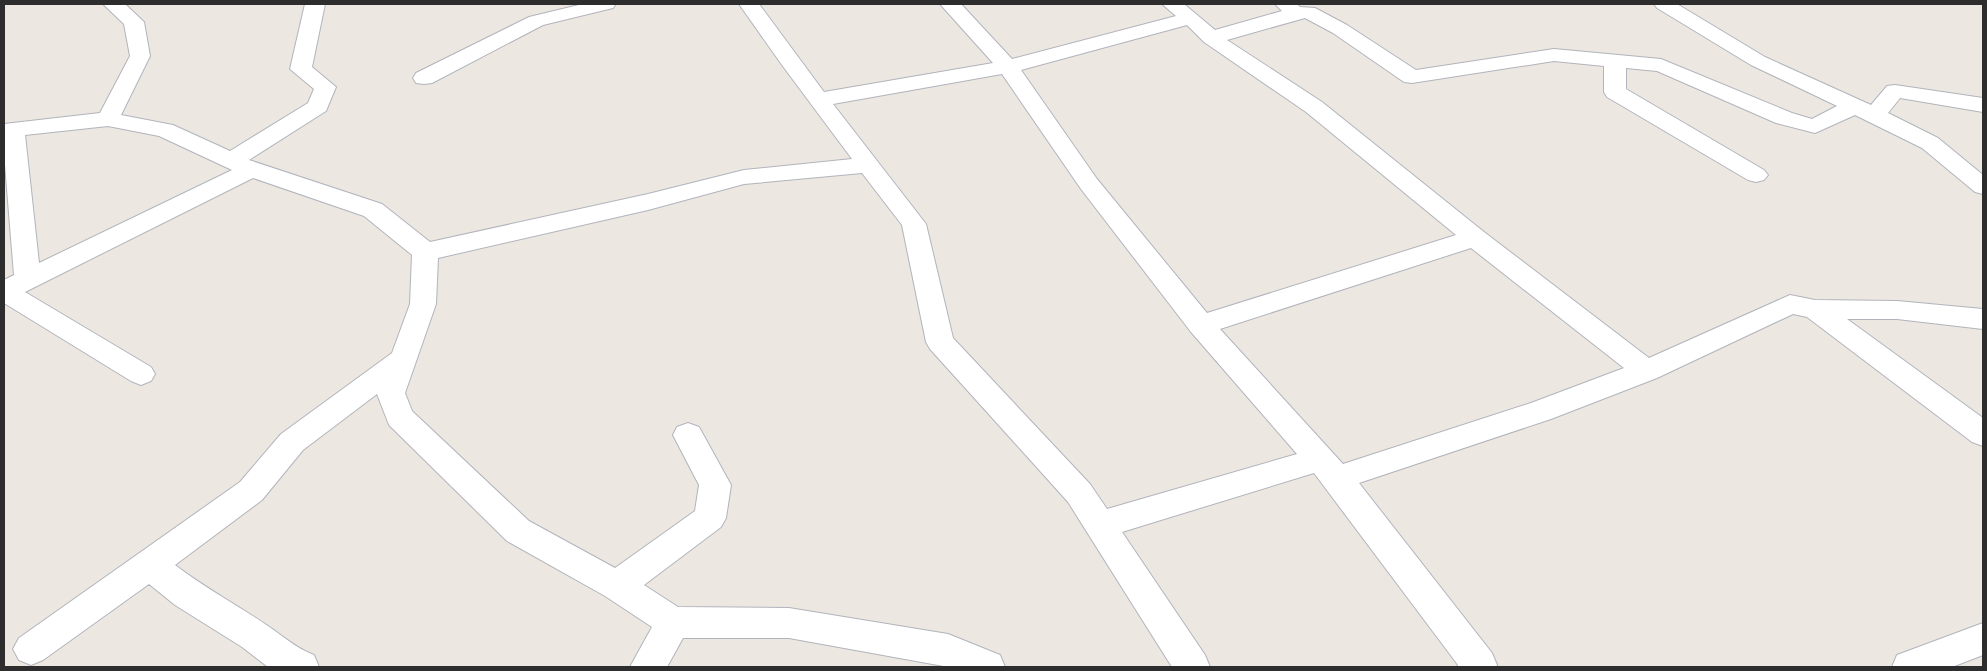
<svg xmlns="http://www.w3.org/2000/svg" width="1987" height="671" font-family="'Archivo Narrow',sans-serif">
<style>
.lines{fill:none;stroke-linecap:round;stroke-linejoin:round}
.minor-casing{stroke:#b1b4bc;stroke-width:2}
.minor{fill:#fff;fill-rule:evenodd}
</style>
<rect width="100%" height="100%" fill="#ede7e1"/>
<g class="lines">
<defs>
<path id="minor" d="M103 4H125L144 22 150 56 121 115 173 125 230 151 308 103 314 89 290 69 305 4H325L312 67 336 87 326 111 249 160 382 204 430 242 648 194 744 170 852 159 782 65 739 4H759L824 92 993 63 940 4H961L1012 59 1176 16 1162 4H1184L1215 30 1282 11 1275 4H1297L1300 7 1315 8 1347 25 1416 70 1554 49 1661 59 1792 113 1812 119 1837 106 1751 65 1657 8 1654 4H1677L1765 57 1871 105 1887 86 1895 85 1983 98V112L1900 98 1888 113 1938 138 1983 175V194L1975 192 1922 148 1855 115 1815 133 1776 123 1657 71 1626 68V89L1764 170 1768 175 1764 180 1756 182 1748 180 1607 97 1604 92V66L1554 61 1412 83 1404 82 1333 33 1305 18 1227 40 1322 102 1484 232 1649 358 1790 295 1815 300 1897 301 1983 309V329L1897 319H1847L1983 418V446L1972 442 1807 317 1793 314 1657 378 1551 419 1359 483 1492 653 1497 665 1496 667H1457L1458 665 1314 473 1122 532 1205 655 1210 667H1172L1068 502 930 349 926 342 902 225 862 173 744 184 648 210 438 258 436 304 405 393 412 411 529 521 615 568 695 511 699 485 673 435 677 427 688 423 699 427 731 485 726 518 721 527 644 585 678 607 789 608 948 634 1000 655 1005 667H949L789 638H683L667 667H630L652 627 605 596 507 541 389 425 377 394 303 450 262 500 175 565C204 587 235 604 265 624 282 635 295 648 314 655L319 667H268L242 647 175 605 149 584 43 660 31 665 19 660 13 649 19 638 240 482 281 434 392 353 410 304 412 255 364 216 253 178 25 292 151 367 155 374 151 381 141 385 131 381 4 303V280L14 275 4 152V124L100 113 130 56 124 24ZM1187 25 1204 42 1306 112 1456 235 1207 313 1097 179 1021 70ZM1002 74 1081 189 1191 332 1297 454 1107 509 1090 484 953 338 926 224 833 104ZM108 126 159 136 232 170 39 263 25 135ZM1471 248 1624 368 1531 403 1343 464 1220 329Z
M583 4H616L613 8 543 25 432 83 424 84 416 83 413 78 416 73 529 17Z
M1983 623V655L1952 667H1892L1897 655Z"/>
</defs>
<use href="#minor" class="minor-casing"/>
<use href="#minor" class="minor"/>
</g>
<rect width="1987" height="671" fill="none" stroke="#2d2d2d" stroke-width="10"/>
</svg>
